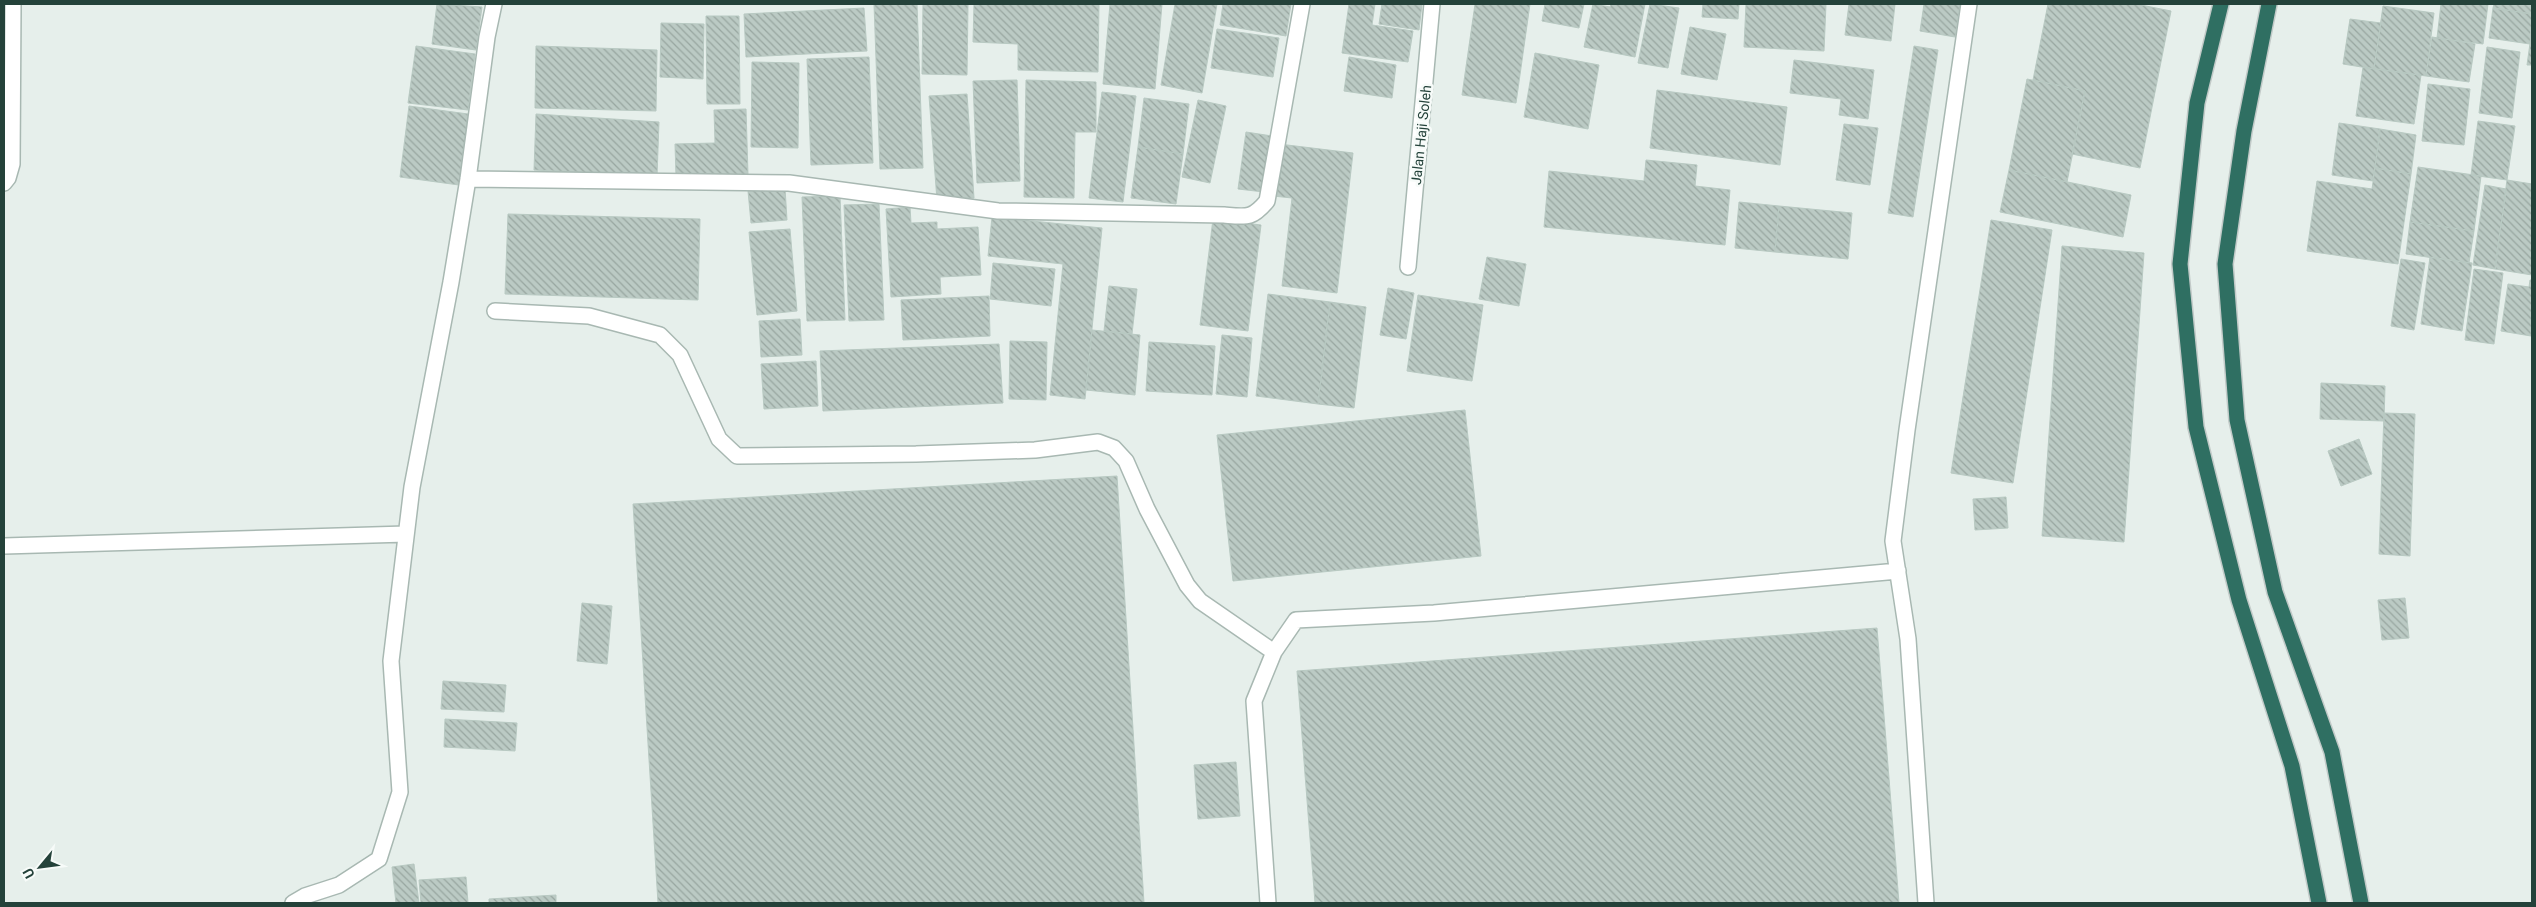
<svg xmlns="http://www.w3.org/2000/svg" width="2536" height="907" font-family="Roboto,sans-serif">
<style>
.building{fill:url(#building-back-hatch);stroke:#b8c9c2}
.lines{fill:none;stroke-linecap:round;stroke-linejoin:round}
.service-casing{stroke:#a8b8b2;stroke-width:18}
.minor-casing{stroke:#a8b8b2;stroke-width:18}
.motorway-casing{stroke:#c2cac8;stroke-width:18}
.service{stroke:#fff;stroke-width:15}
.minor{stroke:#fff;stroke-width:15}
.motorway{stroke:#2f6f62;stroke-width:15}
.labels{text-anchor:middle;dominant-baseline:central;stroke-width:5;stroke-linejoin:round;paint-order:stroke}
.street-label{font-size:14px;fill:#24423a;stroke:#f7fbf9}
</style>
<defs>
<pattern id="building-back-hatch" width="6" height="6" patternUnits="userSpaceOnUse" patternTransform="scale(1.25)"><rect width="6" height="6" fill="#bbcac4"/><path d="M-1 5l2 2M0 0l6 6M5-1l2 2" fill="none" stroke="#98a6a0"/></pattern>
</defs>
<rect width="100%" height="100%" fill="#e6efeb"/>
<path class="building" d="M437 4 482 7 476 50 432 44Z
M874 4H917L923 168 880 169Z
M923 4H968L967 75 922 74Z
M974 4H1099L1098 72 1018 70V44L973 42Z
M1110 4H1162L1155 89 1103 84Z
M1175 4H1217L1202 93 1161 85Z
M1223 4H1291L1286 36 1220 25Z
M1349 4H1375L1372 25 1413 31 1408 62 1342 53Z
M1382 4H1422L1419 30 1379 24Z
M1475 4H1530L1516 103 1462 95Z
M1545 4H1584L1579 28 1542 21Z
M1593 4 1610 7 1611 4H1645L1635 57 1584 47Z
M1650 4 1679 8 1668 68 1638 63Z
M1703 4H1739L1738 19 1702 17Z
M1746 4H1826L1824 51 1744 47Z
M1849 4H1895L1891 41 1845 35Z
M1924 4H1960L1955 37 1920 31Z
M2048 4H2136L2171 11 2140 168 2072 154 2085 91 2033 80Z
M2441 4H2488L2483 44 2437 38Z
M2494 4H2532V14L2493 8Z
M2383 6 2434 13 2426 76 2374 69Z
M864 8 867 51 746 57 744 14Z
M2493 8 2532 14 2530 44 2489 38Z
M706 16H739L740 104H707Z
M2350 19 2381 23 2374 69 2343 64Z
M661 23 704 24 703 79 660 77Z
M1690 27 1726 34 1717 80 1681 74Z
M1217 29 1279 38 1273 77 1211 68Z
M2532 29V65H2527Z
M2432 37 2475 44 2469 82 2426 76Z
M416 46 475 54 468 110 408 103Z
M536 46 657 50 656 111 535 108Z
M1914 46 1938 50 1913 217 1888 213Z
M2487 47 2520 52 2512 118 2479 113Z
M1535 53 1599 65 1588 129 1524 117Z
M869 57 873 163 811 165 807 59Z
M1349 57 1396 65 1392 98 1344 91Z
M1794 60 1874 70 1868 119 1839 115 1841 99 1790 93Z
M752 62 799 63 798 148 751 147Z
M2363 67 2421 75 2414 124 2356 116Z
M2027 79 2085 91 2067 182 2009 170Z
M1017 80 1020 181 977 183 973 81Z
M1026 80 1096 82V132H1075L1074 198 1024 197Z
M2428 84 2470 89 2464 145 2422 141Z
M1657 90 1787 107 1780 165 1650 148Z
M1102 92 1136 96 1123 202 1089 198Z
M967 94 974 198 937 200 929 96Z
M1144 98 1189 104 1183 154 1138 147Z
M1198 100 1226 106 1210 183 1182 177Z
M409 106 468 114 459 185 400 177Z
M746 109 748 175 676 176 675 144 715 143 714 110Z
M536 114 659 122 657 176 534 170Z
M2478 121 2515 126 2507 180 2471 175Z
M2339 123 2380 129 2373 181 2332 175Z
M1844 124 1878 128 1870 185 1836 180Z
M2380 129 2416 135 2411 174 2375 168Z
M1246 132 1272 136 1264 192 1238 189Z
M1279 144 1353 153 1337 293 1282 286 1292 198 1273 196Z
M1138 147 1183 154 1176 204 1131 198Z
M1646 160 1697 165 1695 186 1730 190 1725 245 1544 227 1549 171 1644 181Z
M2418 167 2481 176 2474 231 2410 222Z
M2375 168 2411 174 2398 264 2307 251 2317 181 2372 189Z
M2009 170 2131 195 2123 237 2000 212Z
M2507 180 2532 184V275L2495 269Z
M2485 185 2506 189 2495 269 2473 265Z
M785 188 787 220 751 223 748 191Z
M840 196 845 320 807 321 802 197Z
M1739 202 1779 206 1775 252 1735 248Z
M879 204 884 320 849 321 844 205Z
M1779 206 1852 213 1848 259 1775 252Z
M910 207 911 223 937 222V229L978 227 981 275 940 277 941 294 891 297 886 209Z
M508 214 700 219 698 300 505 294Z
M992 217 1102 228 1085 399 1050 395 1063 264 988 256Z
M1213 219 1261 225 1248 331 1200 325Z
M1991 220 2052 230 2013 483 1951 473Z
M2410 222 2474 231 2469 263 2406 254Z
M790 229 797 311 757 315 749 232Z
M2062 246 2144 253 2124 542 2042 536Z
M1487 257 1526 264 1519 306 1479 299Z
M2430 257 2472 263 2462 331 2421 324Z
M2401 259 2425 263 2414 330 2391 326Z
M993 263 1055 269 1051 306 990 299Z
M2474 269 2503 273 2494 344 2465 340Z
M2530 280H2532L2531 336 2501 331 2508 284 2529 287Z
M1109 286 1137 289 1132 334 1104 331Z
M1388 288 1414 293 1406 339 1380 335Z
M1268 294 1330 302 1318 404 1256 396Z
M1418 295 1483 305 1472 381 1407 371Z
M989 296 990 336 903 340 901 300Z
M1330 302 1366 307 1354 408 1318 404Z
M800 319 802 355 761 357 759 321Z
M1092 330 1140 335 1135 395 1086 390Z
M1222 335 1252 338 1247 397 1216 394Z
M1010 341 1047 342 1046 400 1009 399Z
M1149 342 1215 346 1212 395 1146 391Z
M999 344 1003 403 823 411 820 351Z
M816 361 818 406 764 409 761 364Z
M2321 383 2385 386 2384 421 2320 419Z
M1465 410 1481 556 1233 581 1217 435Z
M2384 413 2415 414 2410 556 2379 554Z
M2359 439 2372 474 2341 486 2328 451Z
M1117 476 1144 903H658L633 504Z
M2006 497 2008 528 1975 530 1973 499Z
M2405 598 2409 638 2382 640 2378 600Z
M582 603 612 606 607 664 577 661Z
M1877 628 1899 903H1315L1297 671Z
M443 681 506 685 504 712 441 709Z
M445 719 517 723 515 751 444 747Z
M1236 762 1240 816 1198 819 1194 765Z
M414 864 419 903H396L392 867Z
M466 877 468 903H421L419 880Z
M556 895V903H489V899Z"/>
<g class="lines">
<defs>
<path id="service" d="M495 311 589 316 660 335 680 355 719 439 737 456 916 454 1035 450 1098 442 1114 448 1126 461 1147 509 1187 585 1200 601 1274 652
M1268 903 1254 701 1274 652 1296 620 1434 613 1898 571
M1926 903 1908 639 1893 541 1907 430 1969 4"/>
<path id="minor" d="M468 179 789 183 998 211 1224 215C1247 217 1252 219 1267 201L1302 4
M4 183 8 178 12 164 13 4
M1408 267 1432 4
M4 546 406 534
M293 903 305 896 339 885 379 859 400 792 391 661 412 487 451 282 468 179 487 37 494 4"/>
<path id="motorway" d="M2221 4 2197 103 2180 264 2196 427 2239 600 2292 766 2319 903
M2269 4 2244 131 2225 264 2237 420 2275 592 2332 752 2361 903"/>
</defs>
<use href="#service" class="service-casing"/>
<use href="#minor" class="minor-casing"/>
<use href="#motorway" class="motorway-casing"/>
<use href="#service" class="service"/>
<use href="#minor" class="minor"/>
<use href="#motorway" class="motorway"/>
</g>
<g class="labels">
<g class="street-label">
<text transform="translate(1421 135) rotate(-84)">Jalan Haji Soleh</text>
</g>
</g>
<rect width="2536" height="907" fill="none" stroke="#24423a" stroke-width="10"/>
<g transform="translate(40 867) rotate(241)" stroke="#f7fbf9" stroke-width="4" paint-order="stroke">
<path d="M0-4L9 19L0 12L-9 19Z" fill="#24423a"/>
<text y="-8" font-size="14" font-weight="bold" text-anchor="middle" fill="#24423a">U</text>
</g>
</svg>
